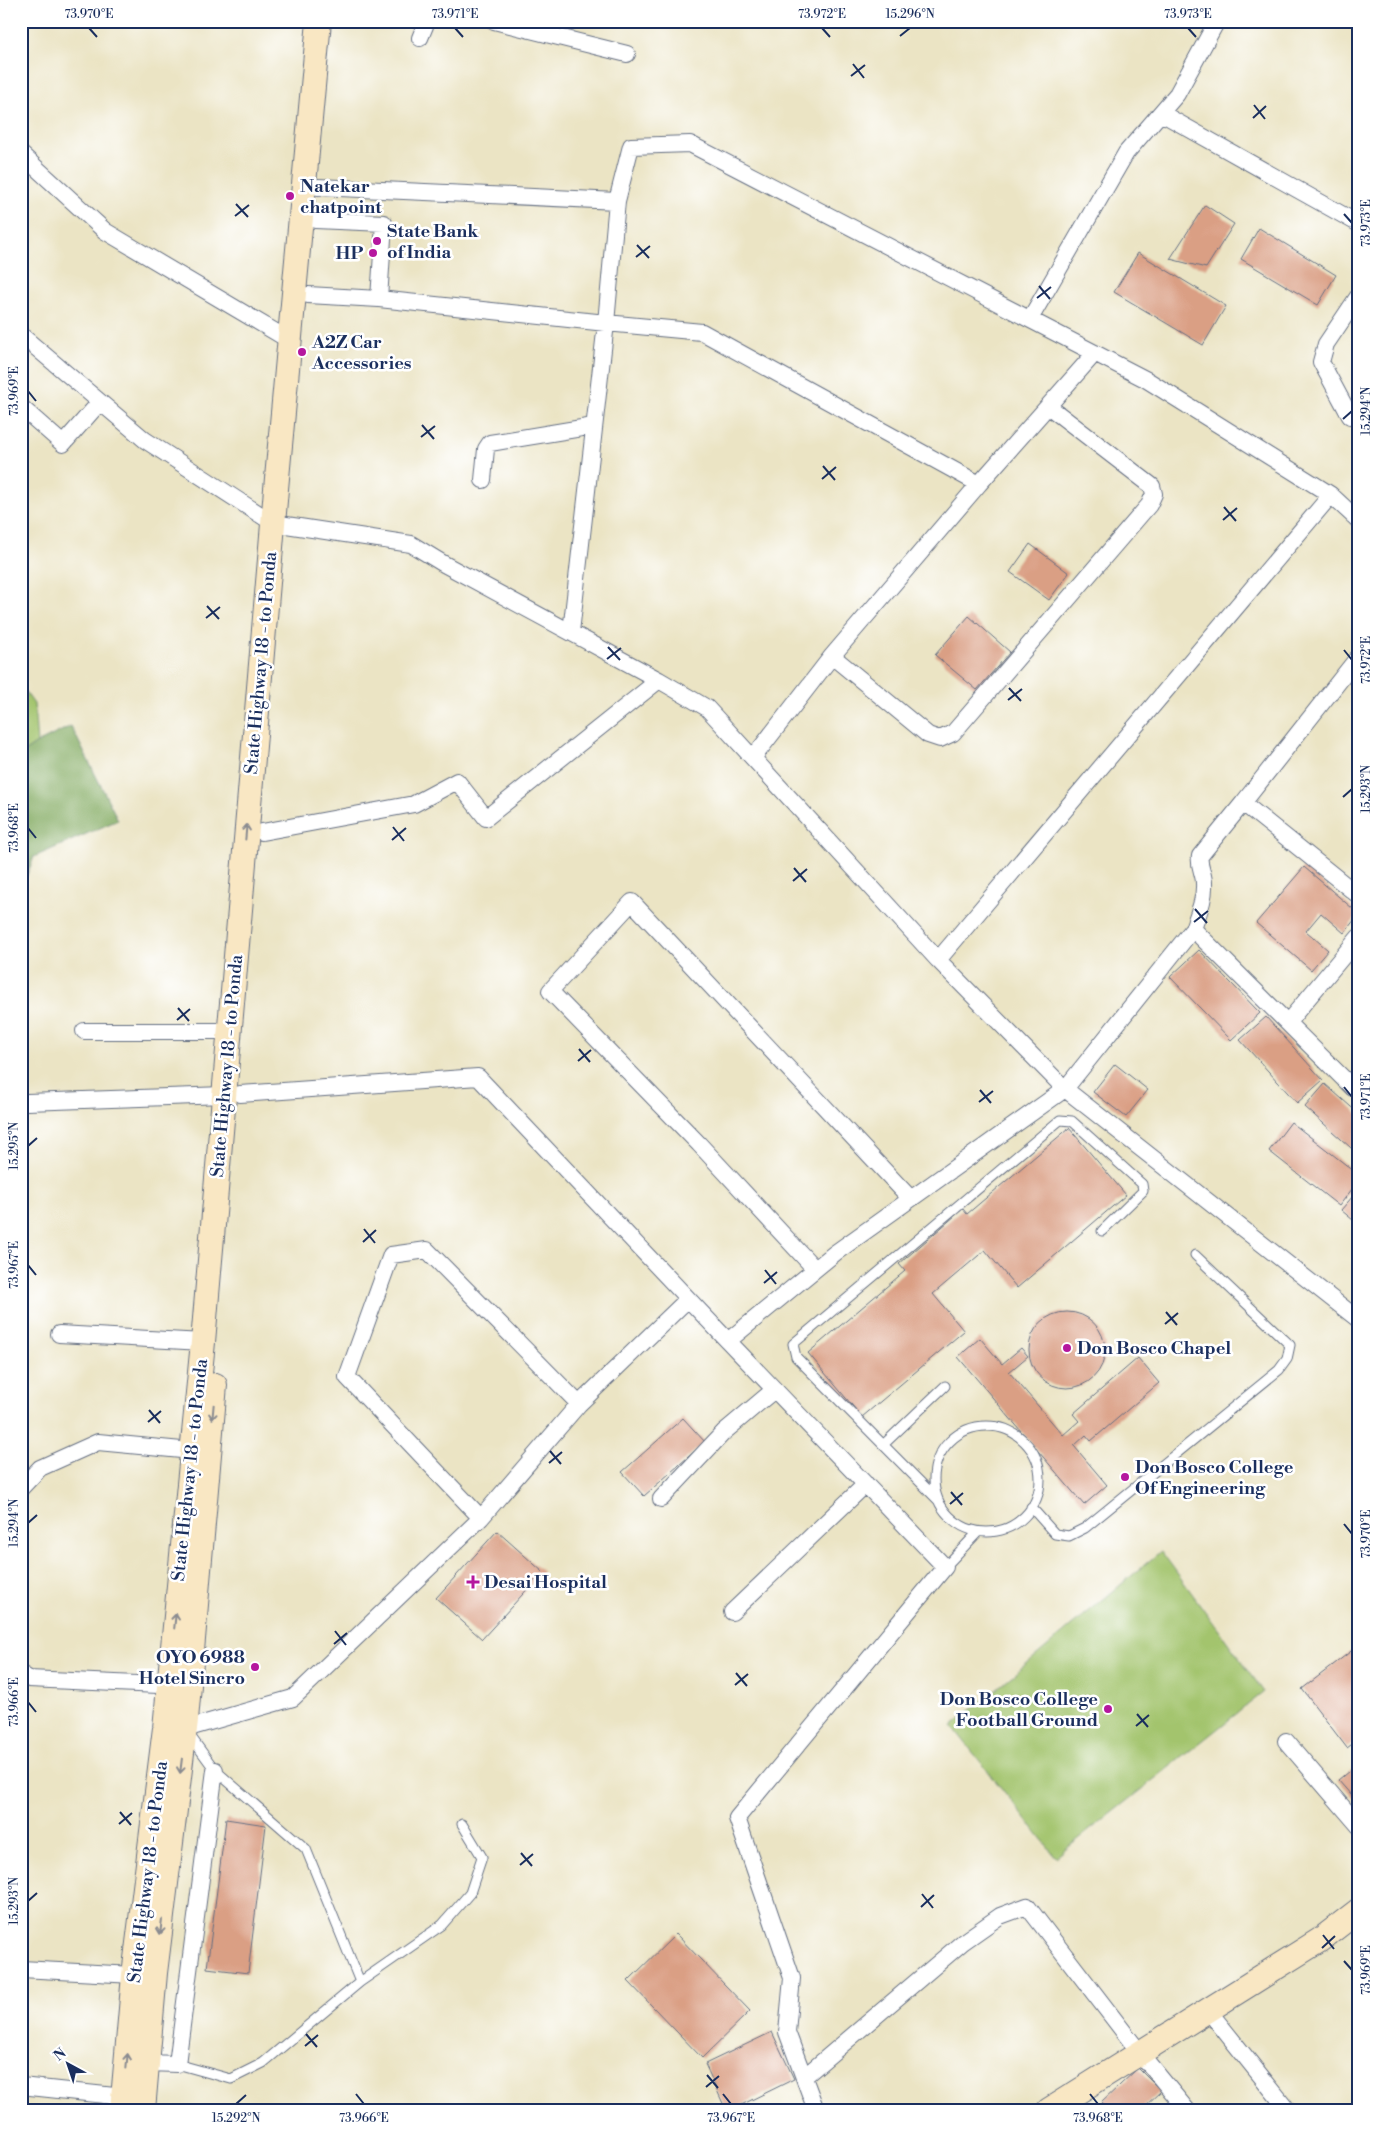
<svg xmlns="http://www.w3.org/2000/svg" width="1380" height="2131" font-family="'Libre Bodoni',serif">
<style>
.green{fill:#a3c46d;stroke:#5f7a66}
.forest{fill:#82aa60;stroke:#4e6c5f}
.building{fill:#da9f84}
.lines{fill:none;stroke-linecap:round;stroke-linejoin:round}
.lane-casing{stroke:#646e82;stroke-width:11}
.street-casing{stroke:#646e82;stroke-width:18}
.secondary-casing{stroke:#646e82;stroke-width:26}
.lane{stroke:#fff;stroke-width:9}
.street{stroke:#fff;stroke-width:16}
.secondary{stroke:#f9e7c3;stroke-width:24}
.oneway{stroke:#8a8b90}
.ticks{fill:none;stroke:#1b2f5e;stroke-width:2}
.poi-dot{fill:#b5179e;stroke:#fff;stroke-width:2}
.labels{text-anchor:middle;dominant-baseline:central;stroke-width:5;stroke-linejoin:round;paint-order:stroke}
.poi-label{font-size:18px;font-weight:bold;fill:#1b2f5e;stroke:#fff;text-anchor:start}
.street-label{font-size:18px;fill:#1b2f5e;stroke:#fff}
.neatline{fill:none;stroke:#1b2f5e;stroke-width:2}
.ticks-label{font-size:12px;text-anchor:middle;fill:#1b2f5e}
</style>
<rect width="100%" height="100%" fill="#fff"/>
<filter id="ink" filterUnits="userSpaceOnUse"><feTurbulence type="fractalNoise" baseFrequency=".02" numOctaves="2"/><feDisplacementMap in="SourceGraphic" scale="10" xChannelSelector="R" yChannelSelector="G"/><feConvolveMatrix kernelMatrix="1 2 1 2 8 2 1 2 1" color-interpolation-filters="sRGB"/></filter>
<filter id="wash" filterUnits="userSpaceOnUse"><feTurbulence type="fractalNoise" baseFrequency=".0096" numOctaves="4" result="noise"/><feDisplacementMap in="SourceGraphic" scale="20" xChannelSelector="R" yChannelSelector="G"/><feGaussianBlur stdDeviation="1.12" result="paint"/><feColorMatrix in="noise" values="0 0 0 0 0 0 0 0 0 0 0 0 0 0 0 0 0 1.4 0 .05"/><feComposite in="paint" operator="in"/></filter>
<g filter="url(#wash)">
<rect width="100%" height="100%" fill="#ebe4c4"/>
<path class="green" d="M21 686 34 704 37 743 21 754Z
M1161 1551 1264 1692 1056 1857 952 1726Z"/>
<path class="forest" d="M71 726 118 820 34 857 21 890V754L37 743Z"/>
<g id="blocks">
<path class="building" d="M1205 205 1234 224 1206 268 1170 259Z
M1259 228 1336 275 1318 305 1241 259Z
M1138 253 1226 306 1203 345 1114 292Z
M1030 544 1069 573 1049 600 1010 572Z
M969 616 1010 652 977 690 935 655Z
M1304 867 1359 914 1344 933 1321 913 1306 931 1328 950 1311 970 1256 923Z
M1199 950 1260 1013 1231 1040 1170 977Z
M1266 1017 1323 1080 1297 1103 1240 1040Z
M1115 1064 1148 1090 1126 1117 1093 1092Z
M1325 1084 1359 1114V1155L1305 1107Z
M1291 1122 1359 1175V1180L1339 1206 1269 1151Z
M1069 1128 1126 1195 1017 1288 985 1250 933 1294 964 1331 862 1417 808 1353 905 1271 899 1264 963 1209 967 1214Z
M1359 1189V1225L1341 1210Z
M1029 1350a38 38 0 1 1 76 0a38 38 0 1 1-76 0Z
M980 1338 1002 1364 1021 1348 1028 1356 1009 1372 1063 1435 1079 1421 1073 1414 1138 1358 1159 1383 1091 1441 1086 1435 1074 1446 1107 1485 1084 1505 958 1357Z
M683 1418 705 1442 644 1496 622 1472Z
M497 1531 543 1572 482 1639 436 1598Z
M1359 1645V1739L1347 1748 1302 1689Z
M1359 1763V1804L1338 1780Z
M226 1819 266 1825 248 1973 207 1968Z
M676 1934 750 2011 702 2058 628 1981Z
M772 2032 794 2079 731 2110H726L705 2064Z
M1138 2068 1161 2091 1143 2108 1145 2110H1107L1101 2103Z"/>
</g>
</g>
<g filter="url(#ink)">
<use href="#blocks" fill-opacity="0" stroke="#646e82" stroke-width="1"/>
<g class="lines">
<defs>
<path id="lane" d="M934 1479a53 53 0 1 1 106 0a53 53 0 1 1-106 0Z
M883 1445 945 1386
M938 1500 796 1357 793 1344 1060 1120 1072 1121 1142 1184 1143 1191 1102 1231
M1031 1507 1055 1534 1069 1536 1085 1528 1279 1370 1287 1359 1290 1345 1195 1255
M945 1567 978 1532
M360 1982 442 1925 470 1893 482 1857 462 1824
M177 2064 231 2079 263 2063 360 1982 306 1849 215 1770 188 1733"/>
<path id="street" d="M494 21 627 54
M420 38 427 21
M1161 113 1359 224
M21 154 105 231 289 340
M318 187 617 201 631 146 690 144 1147 380 1331 495
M617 201 606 323 702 332 979 484 1095 353
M308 295 379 299 384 223 315 220
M379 299 606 323 571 632
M1030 319 1126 153 1177 94 1217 21
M21 335 145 440 273 523 411 544 444 564 659 680
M21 407 63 444 100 402
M1350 416 1321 362 1326 344 1359 295
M483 480 486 449 490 443 594 426
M832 656 928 735 940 739 953 733 1149 505 1154 494 1152 486 1048 406
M1359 656 1243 803 1359 896
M753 758 832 656 979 484
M262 832 414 804 457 781 486 818 659 680 707 708 938 960 1331 495 1359 521
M1193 929C1198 914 1205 899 1204 883 1204 873 1198 866 1200 856L1243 803
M938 960 1065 1089 1193 929 1353 1088
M1288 1022 1359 937
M84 1031H230
M240 1094 478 1077 728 1341
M27 1102 224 1095
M815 1269 699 1144 550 991 632 902 910 1198
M59 1334 203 1342
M21 1488 40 1468 98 1442 192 1451
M661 1499 724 1432 774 1390
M481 1518 579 1404
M732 1612 866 1484
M21 1674 29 1679 180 1686
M176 1728 185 1729 293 1698 481 1518 347 1377 391 1255 427 1250 579 1404 688 1299
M1286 1741 1359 1826
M21 1969 134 1975
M1208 2010 1288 2110
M147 2063 177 2064 215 1770
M804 2077 963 1942 1000 1916 1027 1906 1140 2053 1187 2110
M21 2086 124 2097
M1068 2098 1078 2110
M816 2110 787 2032 792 1978 737 1818 945 1567 728 1341 835 1253 1065 1089 1359 1320"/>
<path id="secondary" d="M122 2110 134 1975 165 1728 203 1342 276 489 319 21
M143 2110 155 1973 186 1720 215 1385
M1049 2110 1320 1940 1359 1910"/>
</defs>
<use href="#lane" class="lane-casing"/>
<use href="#street" class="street-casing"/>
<use href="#secondary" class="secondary-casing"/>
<use href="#lane" class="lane"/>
<use href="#street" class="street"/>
<use href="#secondary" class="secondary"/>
</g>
<defs><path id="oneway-shaft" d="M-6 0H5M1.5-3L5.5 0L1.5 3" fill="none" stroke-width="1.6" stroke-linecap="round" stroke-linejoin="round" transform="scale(1.25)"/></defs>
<g class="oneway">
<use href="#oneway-shaft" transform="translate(246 832) rotate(-85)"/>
<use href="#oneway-shaft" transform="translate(213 1412) rotate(95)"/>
<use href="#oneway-shaft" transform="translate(175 1621) rotate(-84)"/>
<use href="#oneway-shaft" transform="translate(181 1766) rotate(97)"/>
<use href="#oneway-shaft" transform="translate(161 1927) rotate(97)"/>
<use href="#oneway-shaft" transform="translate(127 2061) rotate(-85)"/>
</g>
</g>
<path class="ticks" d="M89 28 97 37M455 28 463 37M822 28 830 37M1188 28 1196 37M900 36 910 28M853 64 864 78M851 76 865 65M1254 105 1265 119M1253 118 1266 106M236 204 248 217M1344 214 1352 223M235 216 249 205M637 245 649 258M636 257 650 246M1039 286 1050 299M1037 298 1051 287M28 391 36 401M1343 419 1352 411M422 425 434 439M421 437 435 426M823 466 835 480M822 479 836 467M1224 507 1236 521M1223 520 1237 508M207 606 219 619M206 618 220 607M608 647 620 660M1344 650 1352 660M607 659 621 648M1009 688 1021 701M1008 700 1022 689M1343 797 1352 789M393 827 404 841M28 828 36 838M392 840 406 828M794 868 806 882M793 881 807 869M1195 909 1207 923M1194 922 1208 911M178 1008 189 1021M177 1020 190 1009M579 1049 590 1062M578 1061 591 1050M1344 1087 1352 1097M980 1090 991 1103M979 1102 993 1091M28 1146 37 1138M364 1229 375 1243M363 1242 376 1230M28 1265 36 1275M765 1270 776 1284M764 1283 777 1272M1166 1312 1177 1325M1165 1324 1178 1313M149 1410 160 1423M148 1422 161 1411M550 1451 561 1464M549 1463 562 1452M951 1492 962 1505M950 1504 963 1493M28 1523 37 1515M1344 1524 1352 1534M335 1631 346 1645M334 1644 347 1633M736 1673 747 1686M735 1685 748 1674M28 1702 36 1712M1137 1714 1148 1727M1136 1726 1149 1715M120 1812 131 1825M119 1824 132 1813M521 1853 532 1866M520 1865 533 1854M922 1894 933 1908M28 1901 37 1893M921 1907 934 1895M1323 1935 1334 1949M1322 1948 1335 1936M1344 1961 1352 1970M306 2034 317 2047M305 2046 318 2035M707 2075 718 2088M706 2087 719 2076M356 2094 364 2104M723 2094 731 2104M1090 2094 1098 2104M236 2104 246 2095"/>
<g class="poi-dot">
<circle cx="290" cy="196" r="5"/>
<circle cx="377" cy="241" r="5"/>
<circle cx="373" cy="253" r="5"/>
<circle cx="302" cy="352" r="5"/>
<circle cx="1067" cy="1348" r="5"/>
<circle cx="1125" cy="1477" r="5"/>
<path d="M470.5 1574.5h5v5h5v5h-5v5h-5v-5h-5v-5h5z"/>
<circle cx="255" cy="1667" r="5"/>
<circle cx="1108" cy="1709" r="5"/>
</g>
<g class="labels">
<g class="poi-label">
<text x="300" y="186">Natekar<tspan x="300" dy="21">chatpoint</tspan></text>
<text x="387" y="231">State Bank<tspan x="387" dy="21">of India</tspan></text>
<text x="363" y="253" text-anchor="end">HP</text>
<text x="312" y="342">A2Z Car<tspan x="312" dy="21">Accessories</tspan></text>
<text x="1077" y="1348">Don Bosco Chapel</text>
<text x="1135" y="1467">Don Bosco College<tspan x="1135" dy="21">Of Engineering</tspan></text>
<text x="484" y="1582">Desai Hospital</text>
<text x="245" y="1657" text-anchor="end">OYO 6988<tspan x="245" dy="21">Hotel Sincro</tspan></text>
<text x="1098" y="1699" text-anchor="end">Don Bosco College<tspan x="1098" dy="21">Football Ground</tspan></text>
</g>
<g class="street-label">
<text transform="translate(261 663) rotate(-85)">State Highway 18 - to Ponda</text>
<text transform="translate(227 1066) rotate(-85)">State Highway 18 - to Ponda</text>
<text transform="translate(190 1470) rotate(-84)">State Highway 18 - to Ponda</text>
<text transform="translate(148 1872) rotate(-83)">State Highway 18 - to Ponda</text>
</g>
</g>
<rect width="1380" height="2131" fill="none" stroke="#fff" stroke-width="55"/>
<g transform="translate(68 2064) rotate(320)" stroke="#ffffff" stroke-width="4" paint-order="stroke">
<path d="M0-4L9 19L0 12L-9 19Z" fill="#1b2f5e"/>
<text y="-8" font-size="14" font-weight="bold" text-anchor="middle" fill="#1b2f5e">N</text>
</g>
<rect x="28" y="28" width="1324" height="2076" class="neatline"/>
<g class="ticks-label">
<text x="89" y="18">73.970°E</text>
<text x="455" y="18">73.971°E</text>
<text x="822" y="18">73.972°E</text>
<text x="910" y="18">15.296°N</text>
<text x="1188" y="18">73.973°E</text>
<text transform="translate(1366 223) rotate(-90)" y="4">73.973°E</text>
<text transform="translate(14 391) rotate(-90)" y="4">73.969°E</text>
<text transform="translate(1366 411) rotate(-90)" y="4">15.294°N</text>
<text transform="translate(1366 660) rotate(-90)" y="4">73.972°E</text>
<text transform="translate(1366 789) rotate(-90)" y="4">15.293°N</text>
<text transform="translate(14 828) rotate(-90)" y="4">73.968°E</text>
<text transform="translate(1366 1097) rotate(-90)" y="4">73.971°E</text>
<text transform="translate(14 1146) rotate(-90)" y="4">15.295°N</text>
<text transform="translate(14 1265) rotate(-90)" y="4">73.967°E</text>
<text transform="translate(14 1523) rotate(-90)" y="4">15.294°N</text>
<text transform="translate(1366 1534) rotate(-90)" y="4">73.970°E</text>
<text transform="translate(14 1702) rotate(-90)" y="4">73.966°E</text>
<text transform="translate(14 1901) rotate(-90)" y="4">15.293°N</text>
<text transform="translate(1366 1970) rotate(-90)" y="4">73.969°E</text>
<text x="236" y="2122">15.292°N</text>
<text x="364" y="2122">73.966°E</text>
<text x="731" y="2122">73.967°E</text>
<text x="1098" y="2122">73.968°E</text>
</g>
</svg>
